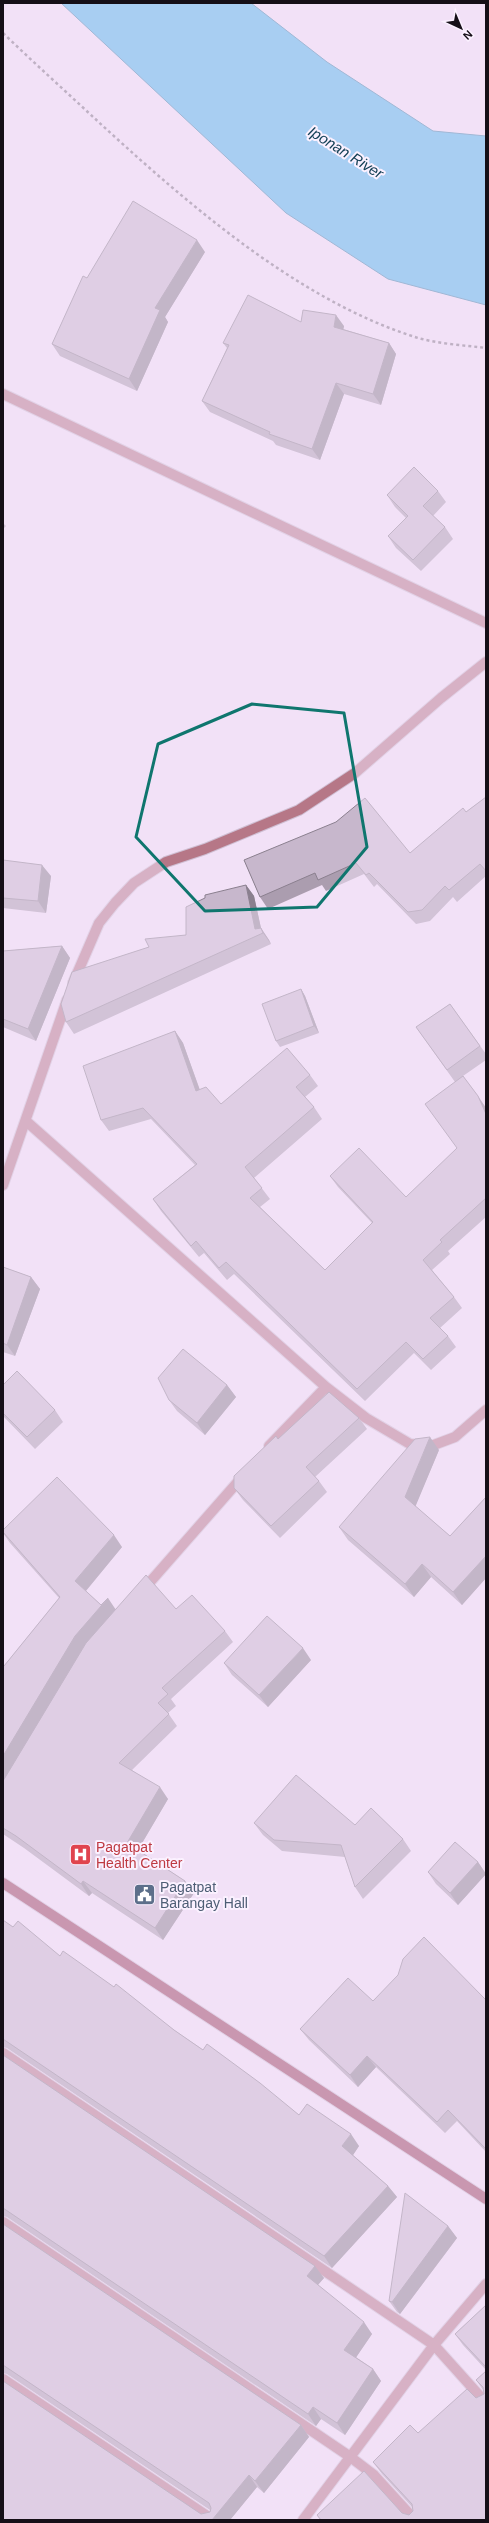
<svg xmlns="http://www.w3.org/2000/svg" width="489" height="2523" font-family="Arial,sans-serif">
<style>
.water{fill:#4fb6eb;stroke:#3e84ab}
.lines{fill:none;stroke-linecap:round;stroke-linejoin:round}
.street-casing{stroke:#cfbfd3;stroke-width:12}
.secondary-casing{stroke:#cfbfd3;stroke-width:12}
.path{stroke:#827786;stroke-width:2.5;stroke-dasharray:3 3;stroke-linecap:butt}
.street{stroke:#b67787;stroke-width:10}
.secondary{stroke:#973d59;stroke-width:10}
.wall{fill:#ab9daf}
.shaded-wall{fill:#8b808f}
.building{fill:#c7b7cc;stroke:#8b808f}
.marked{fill:none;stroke:#0f766e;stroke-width:3;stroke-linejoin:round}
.labels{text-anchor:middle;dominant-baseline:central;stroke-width:4;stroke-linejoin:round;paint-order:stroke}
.health-label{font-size:14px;fill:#be3a42;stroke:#fbf1ff;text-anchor:start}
.service-label{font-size:14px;fill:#4e5e75;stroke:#fbf1ff;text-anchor:start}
.water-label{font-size:15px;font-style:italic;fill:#154157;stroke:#fbf1ff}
</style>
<rect width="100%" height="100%" fill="#f2e1f7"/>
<path class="water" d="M61 3H251L327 62 433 131 486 136V305L388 279 286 213Z"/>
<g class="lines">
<defs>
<path id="street" d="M3 394 486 623
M73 983 99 923 115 903 134 883 166 862 205 849 299 810 355 773 441 698 486 662
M26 1121 326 1387 269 1446
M3 1185 67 1000
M326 1387 366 1418 410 1444 431 1446 455 1437 486 1410
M143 1590 243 1476
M3 2053 434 2345 486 2403
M3 2222 349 2456 374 2475 415 2520
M3 2379 213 2520
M303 2520 434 2345 486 2284"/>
<path id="secondary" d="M3 1883 486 2199"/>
</defs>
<use href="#street" class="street-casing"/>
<use href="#secondary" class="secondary-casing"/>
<path class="path" d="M3 33C32 61 62 88 91 115 182 199 295 299 415 337 437 344 463 345 486 348"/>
<use href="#street" class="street"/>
<use href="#secondary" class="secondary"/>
</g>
<path class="wall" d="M205 252 165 317 168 322 137 391 60 356 52 344 87 278Z
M301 322 344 326 343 329 389 343 396 354 381 405 344 394 320 460 276 445 273 441 210 412 202 401 227 348 223 343Z
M438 491 446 502 433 516 445 527 453 539 421 571 396 548 388 536 406 518 395 507 387 495Z
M3 523 6 526 3 529Z
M486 797V876L457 902 453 897 430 921 416 924 377 884 374 887 364 874 326 891 322 885 268 909 260 897 244 860 410 853 466 812Z
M3 860 51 876 46 913 3 908Z
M246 885 254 896 261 928 269 940 271 944 74 1034 66 1022 149 947 186 935Z
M62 946 70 958 36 1041 3 1027V951Z
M301 989 305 996 319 1033 280 1047 276 1041Z
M450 1004 486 1054V1060L463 1076 486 1108V1217L448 1251 450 1254 432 1270 454 1297 462 1308 440 1328 448 1336 456 1347 431 1370 414 1353 365 1401 234 1274 227 1280 204 1253 199 1257 161 1211 153 1199 195 1165 151 1119 109 1131 101 1120 175 1031 183 1043 200 1090 221 1104 310 1075 318 1086 305 1097 314 1107 322 1119 254 1178 270 1199 260 1207 325 1270 372 1223 338 1187 330 1176 406 1197 457 1149 455 1082 416 1027Z
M3 1267 31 1277 40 1289 15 1356 3 1352Z
M3 1385 55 1410 63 1422 35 1449 3 1416Z
M227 1385 236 1397 205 1435 177 1411 169 1400Z
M359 1418 367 1429 315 1477 319 1481 327 1492 280 1538 243 1500 234 1488 278 1439Z
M439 1450 415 1506 450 1536 486 1497V1578L462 1605 431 1577 414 1597 348 1540 339 1527Z
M3 1533 122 1547 86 1591 101 1605 116 1609H176L225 1631 233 1642 171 1699 176 1706 168 1713 177 1726 132 1770 168 1799 138 1850 185 1881 194 1893 163 1940 92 1893 89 1896 24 1848 3 1834V1666H4L59 1598 10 1543Z
M311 1660 268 1707 232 1675 224 1663Z
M254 1823 355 1825 403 1839 411 1851 363 1899 355 1887 345 1857 282 1851 263 1835Z
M478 1862 486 1874 458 1905 436 1884 428 1872Z
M3 1920 13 1927 60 1956 174 2030 299 2115 359 2146 353 2155 388 2186 397 2197 332 2268 7 2048 3 2047Z
M486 2000V2152L457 2121 445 2133 376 2067 358 2087 309 2040 300 2029 373 2001Z
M3 2055 324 2278 318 2285 372 2334 356 2357 373 2369 381 2381 345 2435 321 2419 316 2426 7 2217 3 2216Z
M3 2224 301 2425 309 2437 264 2493 257 2487 230 2520H3L201 2514 210 2512V2510L7 2374 3 2373Z
M448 2226 457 2238 400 2314 397 2312 389 2301Z
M486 2305V2370L463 2345 455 2334Z
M486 2371V2520H320L317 2515 402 2513 409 2515 413 2511 412 2507 382 2474 373 2462 418 2433 476 2398 484 2394 483 2390 476 2380Z"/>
<path class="shaded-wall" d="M197 240 205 252 165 317 168 322 137 391 129 379 155 308Z
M336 315 344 326 342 338 334 327Z
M389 343 396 354 381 405 373 394Z
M336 383 344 394 320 460 312 449Z
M42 865 51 876 46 913 38 901Z
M246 885 254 896 262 933 255 929Z
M261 928 269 940 271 944 263 933Z
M62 946 70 958 36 1041 28 1029Z
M301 989 305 996 319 1033 314 1026Z
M175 1031 183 1043 204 1102 196 1091Z
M478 1096 486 1108V1114Z
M31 1277 40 1289 15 1356 7 1345Z
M227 1385 236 1397 205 1435 197 1423Z
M430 1437 439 1450 414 1510 405 1497Z
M114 1535 122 1547 84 1593 75 1581Z
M486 1556V1578L462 1605 453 1592Z
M422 1564 431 1577 414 1597 405 1584Z
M108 1598 116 1610 3 1781V1756L75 1636Z
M303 1648 311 1660 268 1707 259 1695Z
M160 1787 168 1799 135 1855 127 1843Z
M478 1862 486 1874 458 1905 450 1893Z
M83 1881 92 1893 89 1896 81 1884Z
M185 1881 194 1893 163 1940 155 1928Z
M367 2056 376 2067 358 2087 350 2075Z
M351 2134 359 2146 351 2158 342 2146Z
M388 2186 397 2197 332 2268 324 2256Z
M448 2226 457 2238 400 2314 392 2302Z
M315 2266 324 2278 315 2288 307 2276Z
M364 2322 372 2334 353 2362 344 2350Z
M373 2369 381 2381 345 2435 337 2423Z
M313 2407 321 2419 316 2426 308 2414Z
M301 2425 309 2437 264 2493 255 2481Z
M249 2475 257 2487 230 2520H212Z"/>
<path class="building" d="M133 201 197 240 155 308 160 310 129 379 52 344 83 276 87 278Z
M248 295 301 322 303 310 336 315 334 327 389 343 373 394 336 383 312 449 269 434 270 432 202 401 229 345 223 343Z
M414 467 438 491 423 506 445 527 413 560 388 536 408 516 387 495Z
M486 797V871L480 864 449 890 445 886 422 910 408 912 369 873 366 875 356 863 318 880 315 873 260 897 244 860 336 822 365 798 410 853 463 808 466 812Z
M3 860 42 865 38 901 3 898Z
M246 885 255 929 261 928 263 933 66 1022 61 1004 72 972 149 947 145 939 186 935V907L205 898V895Z
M62 946 28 1029 3 1019V951Z
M301 989 314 1026 276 1041 262 1004Z
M450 1004 480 1046 447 1070 416 1027Z
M175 1031 196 1091 206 1087 221 1104 287 1048 310 1075 296 1087 314 1107 245 1167 262 1188 250 1198 325 1270 373 1222 330 1176 359 1148 406 1197 457 1148 425 1104 463 1076 478 1096 486 1114V1198L440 1240 442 1242 423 1260 454 1297 430 1318 448 1336 423 1359 406 1342 357 1389 226 1262 219 1268 196 1241 191 1246 153 1199 197 1164 143 1108 101 1120 83 1066Z
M3 1267 31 1277 7 1345 3 1343Z
M183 1349 227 1385 197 1423 169 1400 158 1378Z
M17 1371 55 1410 27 1437 3 1413V1385Z
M329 1392 359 1418 306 1467 319 1481 271 1526 234 1488V1476L276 1436 278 1439Z
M430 1437 405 1497 450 1536 486 1497V1556L453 1592 422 1564 405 1584 339 1527 415 1439Z
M57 1477 114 1535 75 1581 101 1605 108 1598 75 1636 3 1756V1666H4L60 1597 3 1532V1530Z
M146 1575 176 1609 192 1595 225 1631 162 1688 168 1694 158 1703 169 1714 119 1763 160 1787 127 1843 185 1881 155 1928 83 1881 81 1884 16 1836 3 1828V1781L86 1643Z
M267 1616 303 1648 259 1695 224 1663Z
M296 1775 355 1825 371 1808 403 1839 355 1887 341 1845 274 1840 254 1823Z
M455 1842 478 1862 450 1893 428 1872Z
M3 1920 13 1927 18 1921 60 1956 63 1951 114 1987 116 1984 174 2030 203 2050 207 2044 260 2083 299 2115 307 2104 351 2134 342 2146 388 2186 324 2256 3 2039Z
M424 1937 486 2000V2149L448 2110 437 2122 367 2056 350 2075 300 2029 348 1978 373 2001 398 1975 403 1959Z
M3 2055 315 2266 307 2276 364 2322 344 2350 373 2369 337 2423 313 2407 308 2414 3 2208Z
M405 2193 448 2226 392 2302 389 2301Z
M3 2224 301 2425 255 2481 249 2475 212 2520H3V2381L201 2514 210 2512 211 2508 209 2503 3 2365Z
M486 2305V2367L455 2334Z
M486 2371V2520H321L317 2515 364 2471 402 2513 409 2515 413 2511 412 2504 373 2462 410 2425 418 2433 467 2389 476 2398 484 2394 483 2387 476 2380Z"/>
<path d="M0 0H489V2523H0ZM252 704 344 713 367 847 317 907 205 911 136 837 158 744Z" fill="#f2e1f7" fill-opacity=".55" fill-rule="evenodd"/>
<path class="marked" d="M252 704 344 713 367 847 317 907 205 911 136 837 158 744Z"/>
<defs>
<symbol id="hospital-square" viewBox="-11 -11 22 22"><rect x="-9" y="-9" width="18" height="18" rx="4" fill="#e0444e" stroke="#fbf1ff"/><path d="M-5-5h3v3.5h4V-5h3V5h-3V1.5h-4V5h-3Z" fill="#fff"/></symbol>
<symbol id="civic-square" viewBox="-11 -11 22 22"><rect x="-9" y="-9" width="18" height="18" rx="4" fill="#5c6f8a" stroke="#fbf1ff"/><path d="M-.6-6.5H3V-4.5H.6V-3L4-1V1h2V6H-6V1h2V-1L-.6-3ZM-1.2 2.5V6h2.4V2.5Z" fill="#fff"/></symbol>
</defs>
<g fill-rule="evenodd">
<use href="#hospital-square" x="68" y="1842" width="25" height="25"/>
<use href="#civic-square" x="132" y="1882" width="25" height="25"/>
</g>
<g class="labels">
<g class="health-label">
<text x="96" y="1847">Pagatpat<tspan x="96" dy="16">Health Center</tspan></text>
</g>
<g class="service-label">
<text x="160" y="1887">Pagatpat<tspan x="160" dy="16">Barangay Hall</tspan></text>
</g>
<g class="water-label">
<text transform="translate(346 152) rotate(32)">Iponan River</text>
</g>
</g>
<rect width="489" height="2523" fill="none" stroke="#150f17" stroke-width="8"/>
<g transform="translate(461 28) rotate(136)" stroke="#fbf1ff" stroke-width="3" paint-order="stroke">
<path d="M0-3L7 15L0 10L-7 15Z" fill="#150f17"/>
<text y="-6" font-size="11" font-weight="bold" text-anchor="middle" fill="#150f17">N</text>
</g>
</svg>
